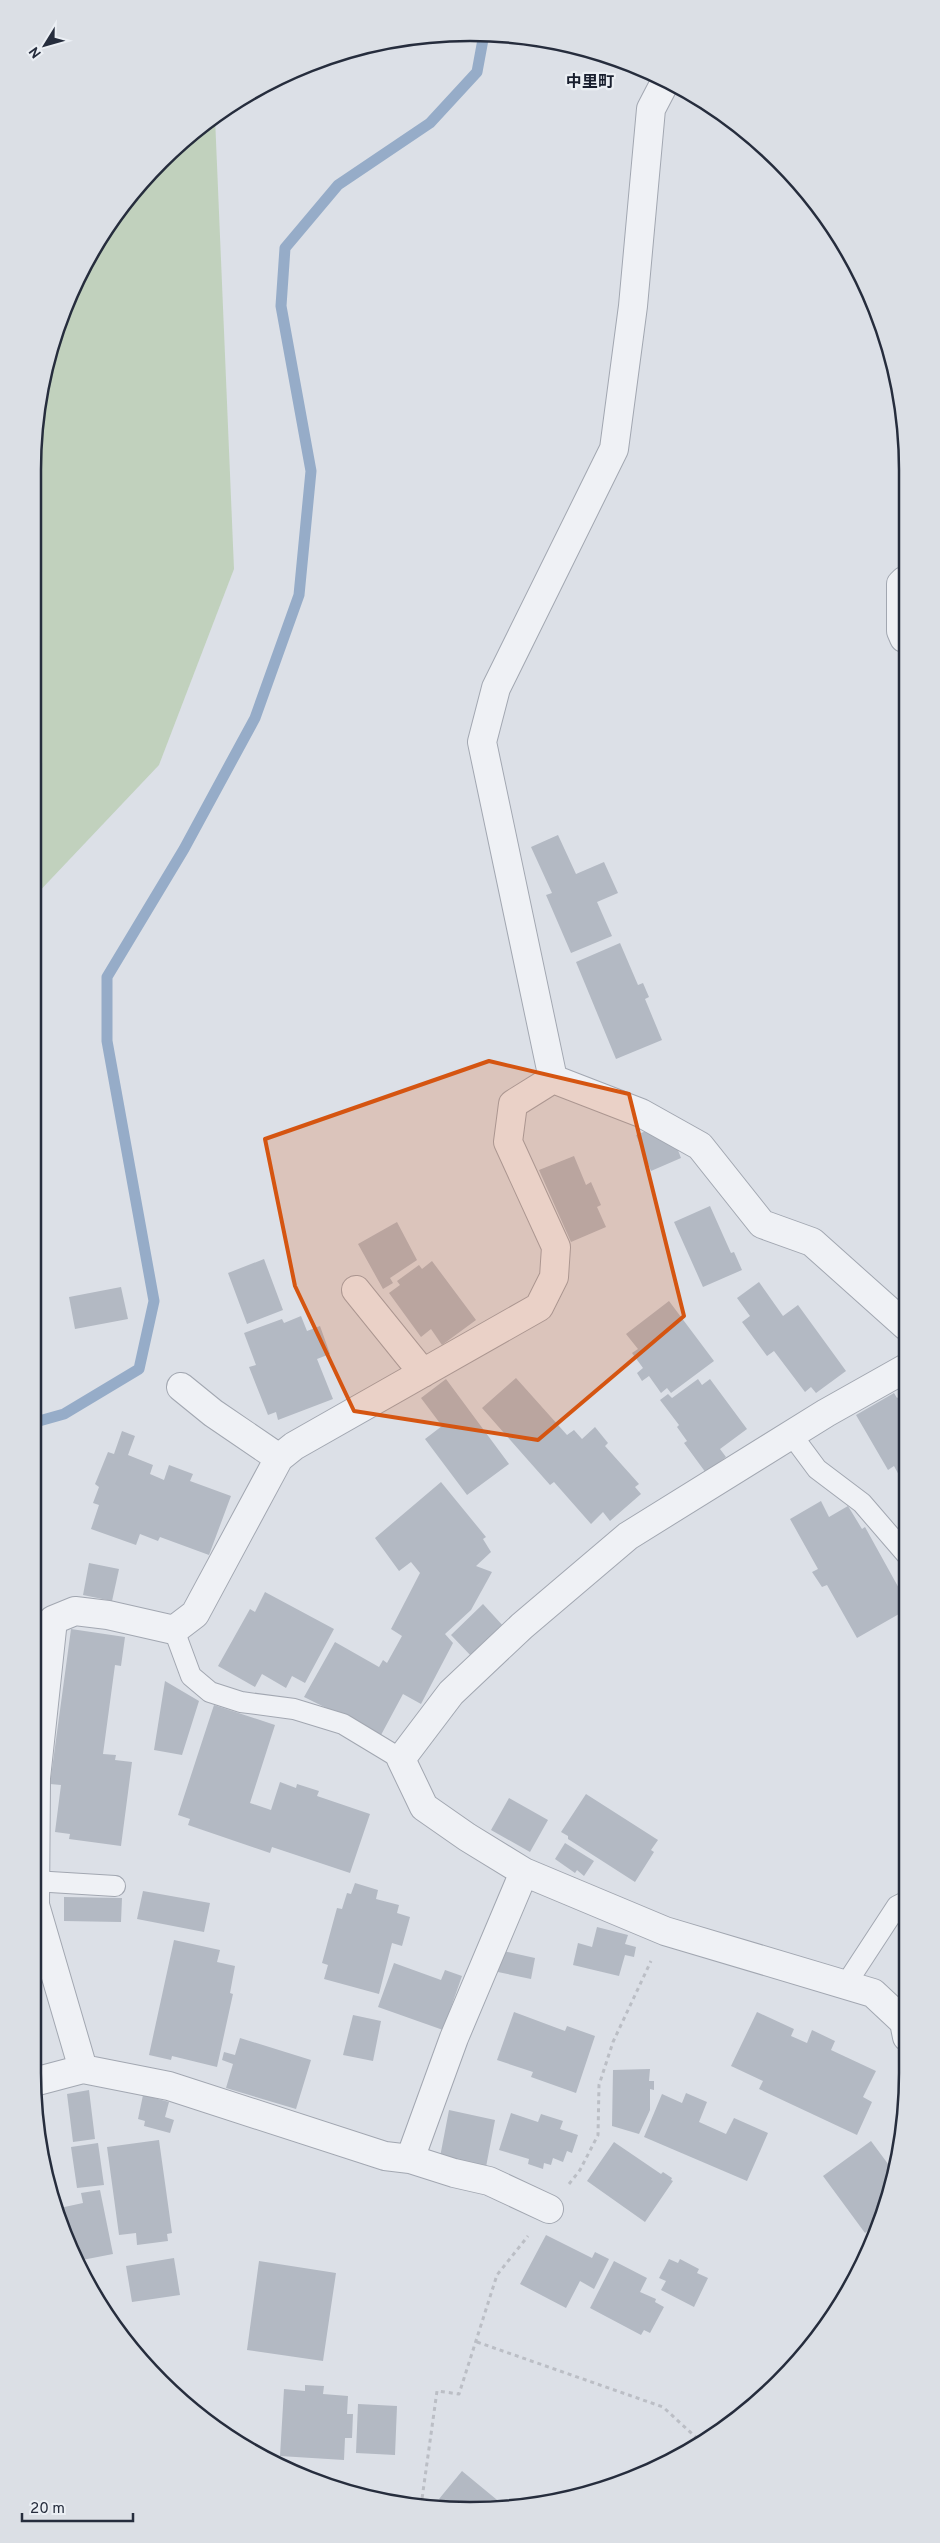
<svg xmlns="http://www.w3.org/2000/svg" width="940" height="2543" font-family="Overpass,'Noto Sans JP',sans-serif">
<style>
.green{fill:#c1d1bd}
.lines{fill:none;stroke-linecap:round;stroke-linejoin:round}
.stream{stroke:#96acc8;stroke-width:11}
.building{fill:#b3b9c3}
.service-casing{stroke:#a2a7b1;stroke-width:22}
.minor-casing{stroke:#a2a7b1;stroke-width:30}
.path{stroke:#bbbec5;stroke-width:3;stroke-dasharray:4 4;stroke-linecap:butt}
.service{stroke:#eff1f5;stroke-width:20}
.minor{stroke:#eff1f5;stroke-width:28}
.marked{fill:#d55511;fill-opacity:0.2;stroke:#d55511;stroke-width:4;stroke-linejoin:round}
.labels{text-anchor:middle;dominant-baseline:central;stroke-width:4.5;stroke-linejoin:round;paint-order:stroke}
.quarter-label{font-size:16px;font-weight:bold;fill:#181e2e;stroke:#ebeff4}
.rim{fill:none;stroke:#262d3d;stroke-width:2.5}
</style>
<rect width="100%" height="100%" fill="#dce0e7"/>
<path class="green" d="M215 117 234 569 159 765 33 898 32 470 47 356 78 276 123 203 182 141Z"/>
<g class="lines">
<path class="stream" d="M32 1423 64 1414 139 1369 154 1301 107 1041V977L184 849 255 718 299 595 311 471 281 306 285 248 338 185 430 123 477 72 484 34"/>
</g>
<path class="building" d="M558 835 576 874 604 862 618 893 597 902 612 936 571 953 546 895 552 893 531 847Z
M620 943 638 985 643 983 649 997 645 999 662 1040 616 1059 576 962Z
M646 1131 676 1145 681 1158 651 1171 636 1135Z
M574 1156 586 1185 591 1182 601 1205 597 1207 606 1227 571 1242 539 1170Z
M710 1206 731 1253 734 1252 742 1270 703 1287 674 1222Z
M397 1222 417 1260 390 1278 393 1283 383 1289 358 1244Z
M264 1259 283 1310 247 1324 228 1273Z
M432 1261 476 1320 442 1345 431 1329 421 1337 389 1293 400 1285 397 1281 419 1265 422 1269Z
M759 1282 783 1316 798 1305 846 1371 816 1393 811 1387 805 1392 774 1351 767 1356 742 1322 750 1316 737 1298Z
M121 1287 128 1319 75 1329 69 1297Z
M669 1301 714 1361 671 1393 667 1388 661 1393 649 1376 642 1381 637 1373 643 1368 632 1353 638 1349 626 1334Z
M301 1316 307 1331 320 1326 330 1354 317 1359 333 1399 278 1420 276 1412 268 1415 249 1367 256 1365 244 1333 282 1319 284 1323Z
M516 1378 567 1435 574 1430 582 1439 595 1427 608 1443 605 1446 639 1484 635 1487 641 1494 610 1521 603 1512 591 1524 554 1482 550 1485 482 1408Z
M446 1379 509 1464 467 1495 425 1439 442 1426 421 1398Z
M698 1379 702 1385 710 1379 747 1429 720 1449 726 1457 706 1473 684 1443 687 1441 677 1427 679 1425 660 1400 668 1394 672 1398Z
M894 1393 897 1398 906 1393V1488L894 1466 888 1470 856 1415Z
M122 1431 135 1436 128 1455 153 1465 150 1474 164 1480 169 1465 193 1474 190 1481 231 1496 209 1555 160 1537 158 1541 140 1534 136 1545 91 1529 99 1505 93 1503 99 1487 95 1484 108 1452 114 1454Z
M441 1482 486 1537 483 1539 491 1552 476 1566 492 1572 471 1610 445 1634 453 1643 421 1704 403 1694 381 1735 304 1697 335 1642 379 1667 383 1660 387 1663 402 1636 391 1629 420 1573 411 1562 399 1571 375 1538Z
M821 1501 829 1517 848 1506 862 1529 865 1527 906 1601V1610L857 1638 827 1585 822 1587 812 1572 818 1569 790 1519Z
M89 1563 119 1569 112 1601 83 1595Z
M265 1592 334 1629 305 1683 292 1676 286 1688 262 1674 255 1687 218 1666 250 1609 255 1612Z
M483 1604 505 1628 473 1658 451 1635Z
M71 1629 125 1637 121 1666 115 1665 103 1754 116 1755 115 1760 132 1762 121 1846 69 1839 70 1834 55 1832 61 1785 50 1784Z
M165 1681 199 1701 182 1755 154 1750Z
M214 1705 275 1725 250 1803 271 1810 280 1782 296 1788 297 1784 319 1791 317 1796 370 1814 350 1873 272 1847 270 1853 188 1825 190 1819 178 1815Z
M586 1794 658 1840 651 1850 654 1852 635 1882 568 1839V1836L561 1832Z
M509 1798 548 1820 530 1852 491 1830Z
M565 1843 594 1861 584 1876 577 1870 575 1873 555 1859Z
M355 1883 378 1890 376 1899 399 1905 397 1913 410 1917 402 1946 392 1943 379 1994 324 1979 328 1965 322 1963 337 1908 342 1909 347 1893 351 1894Z
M143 1891 210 1903 204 1932 137 1919Z
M64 1897 122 1898 121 1922 64 1921Z
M597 1927 628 1935 625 1944 636 1947 634 1957 625 1955 619 1976 573 1965 578 1943 592 1947Z
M174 1940 220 1950 217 1962 235 1966 230 1993 233 1994 217 2067 172 2056 171 2060 149 2055Z
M503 1951 535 1958 531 1979 493 1971Z
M394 1963 441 1980 445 1970 462 1976 443 2030 378 2007Z
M514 2012 565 2031 567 2026 595 2036 576 2093 531 2077 533 2072 497 2060Z
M757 2012 794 2029 791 2036 807 2043 812 2030 835 2041 831 2050 876 2071 863 2097 872 2102 857 2135 759 2089 763 2081 731 2066Z
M353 2015 381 2021 373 2061 343 2055Z
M240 2038 311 2060 296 2109 226 2088 233 2064 222 2060 224 2052 235 2055Z
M650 2069 649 2081H654V2090L650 2089V2110L639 2134 612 2126 613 2070Z
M89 2090 95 2139 73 2142 67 2094Z
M686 2093 707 2102 699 2122 726 2134 734 2118 768 2133 747 2181 644 2137 662 2094 682 2103Z
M143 2095 169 2102 165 2117 174 2120 170 2133 144 2126 145 2121 138 2119Z
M449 2110 495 2120 486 2167 440 2157Z
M511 2113 538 2122 541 2114 563 2121 560 2129 578 2135 572 2153 567 2151 563 2162 553 2158 551 2165 544 2163 543 2169 528 2164 529 2159 499 2150Z
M159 2140 172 2233 167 2234 168 2241 137 2245 136 2233 119 2235 107 2147Z
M871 2141 894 2172 893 2187 879 2222 865 2233 823 2176Z
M614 2142 661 2174 663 2172 672 2178 671 2180 673 2181 645 2222 587 2181Z
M98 2143 104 2185 77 2188 71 2147Z
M100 2190 113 2254 77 2261 55 2209 83 2203 81 2193Z
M546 2235 592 2258 595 2252 609 2259 594 2289 580 2281 566 2308 520 2284Z
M174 2258 180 2295 132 2302 126 2266Z
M669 2259 678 2263 680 2259 699 2269 697 2273 708 2278 694 2307 661 2290 666 2281 659 2278Z
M259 2261 336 2273 323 2361 247 2350Z
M614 2261 647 2278 640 2292 656 2299 655 2302 664 2307 650 2333 644 2330 641 2335 590 2308Z
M305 2385 324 2386 323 2394 348 2396 347 2414H353L352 2438H345L344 2460 280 2456 284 2389 305 2391Z
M358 2404 397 2406 395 2455 356 2453Z
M462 2471 502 2504 448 2506 439 2499Z"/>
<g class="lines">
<defs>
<path id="service" d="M791 1434 817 1469 862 1503 906 1554
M174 1630 191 1676 210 1692 241 1702 294 1709 343 1724 401 1759
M34 1881 115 1886
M846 1984 897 1906 907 1901"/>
<path id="minor" d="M904 581 901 584V631L904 638
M553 1079 482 742 496 688 614 449 633 306 651 109 664 84
M553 1079 641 1113 700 1146 762 1224 812 1242 906 1326
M356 1290 423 1373
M906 1368 826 1413 628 1536 522 1626 451 1693 401 1759 424 1807 467 1837 524 1872 665 1931 873 1993 904 2022 907 2037
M181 1387 213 1413 279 1458
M83 2069 35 1905 36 1778 53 1620 75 1611 108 1615 174 1630 195 1614 279 1458 294 1446 539 1307 554 1277 556 1247 508 1142 513 1104 553 1079
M34 2082 83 2069 169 2086 385 2156 410 2159 454 2038 524 1872
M410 2159 454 2173 489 2181 549 2209"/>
</defs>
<use href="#service" class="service-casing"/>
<use href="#minor" class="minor-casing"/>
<path class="path" d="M569 2184 580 2170 598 2135 599 2085 613 2042 651 1961
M477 2342 663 2407 702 2443
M421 2506 437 2391 459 2394 497 2275 528 2236"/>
<use href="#service" class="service"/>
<use href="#minor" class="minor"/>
</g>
<path class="marked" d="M489 1061 629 1094 684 1316 538 1440 354 1411 295 1286 265 1139Z"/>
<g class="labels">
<g class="quarter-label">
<text x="590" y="83">中里町</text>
</g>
</g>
<path d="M0 0H940V2543H0ZM470 41H470A429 429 0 0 1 899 470V2073A429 429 0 0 1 470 2502H470A429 429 0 0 1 41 2073V470A429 429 0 0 1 470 41Z" fill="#dbdfe5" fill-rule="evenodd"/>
<path class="rim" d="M470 41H470A429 429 0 0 1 899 470V2073A429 429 0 0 1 470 2502H470A429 429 0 0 1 41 2073V470A429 429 0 0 1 470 41Z"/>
<g transform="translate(45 45) rotate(233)" stroke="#ebeff4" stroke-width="4" paint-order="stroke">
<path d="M0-4L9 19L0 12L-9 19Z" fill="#262d3d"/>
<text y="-8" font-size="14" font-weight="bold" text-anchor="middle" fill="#262d3d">N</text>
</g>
<path d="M22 2513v8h111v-8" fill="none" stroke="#262d3d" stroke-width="2.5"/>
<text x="30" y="2513" font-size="15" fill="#262d3d" stroke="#ebeff4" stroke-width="4" paint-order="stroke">20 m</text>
</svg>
